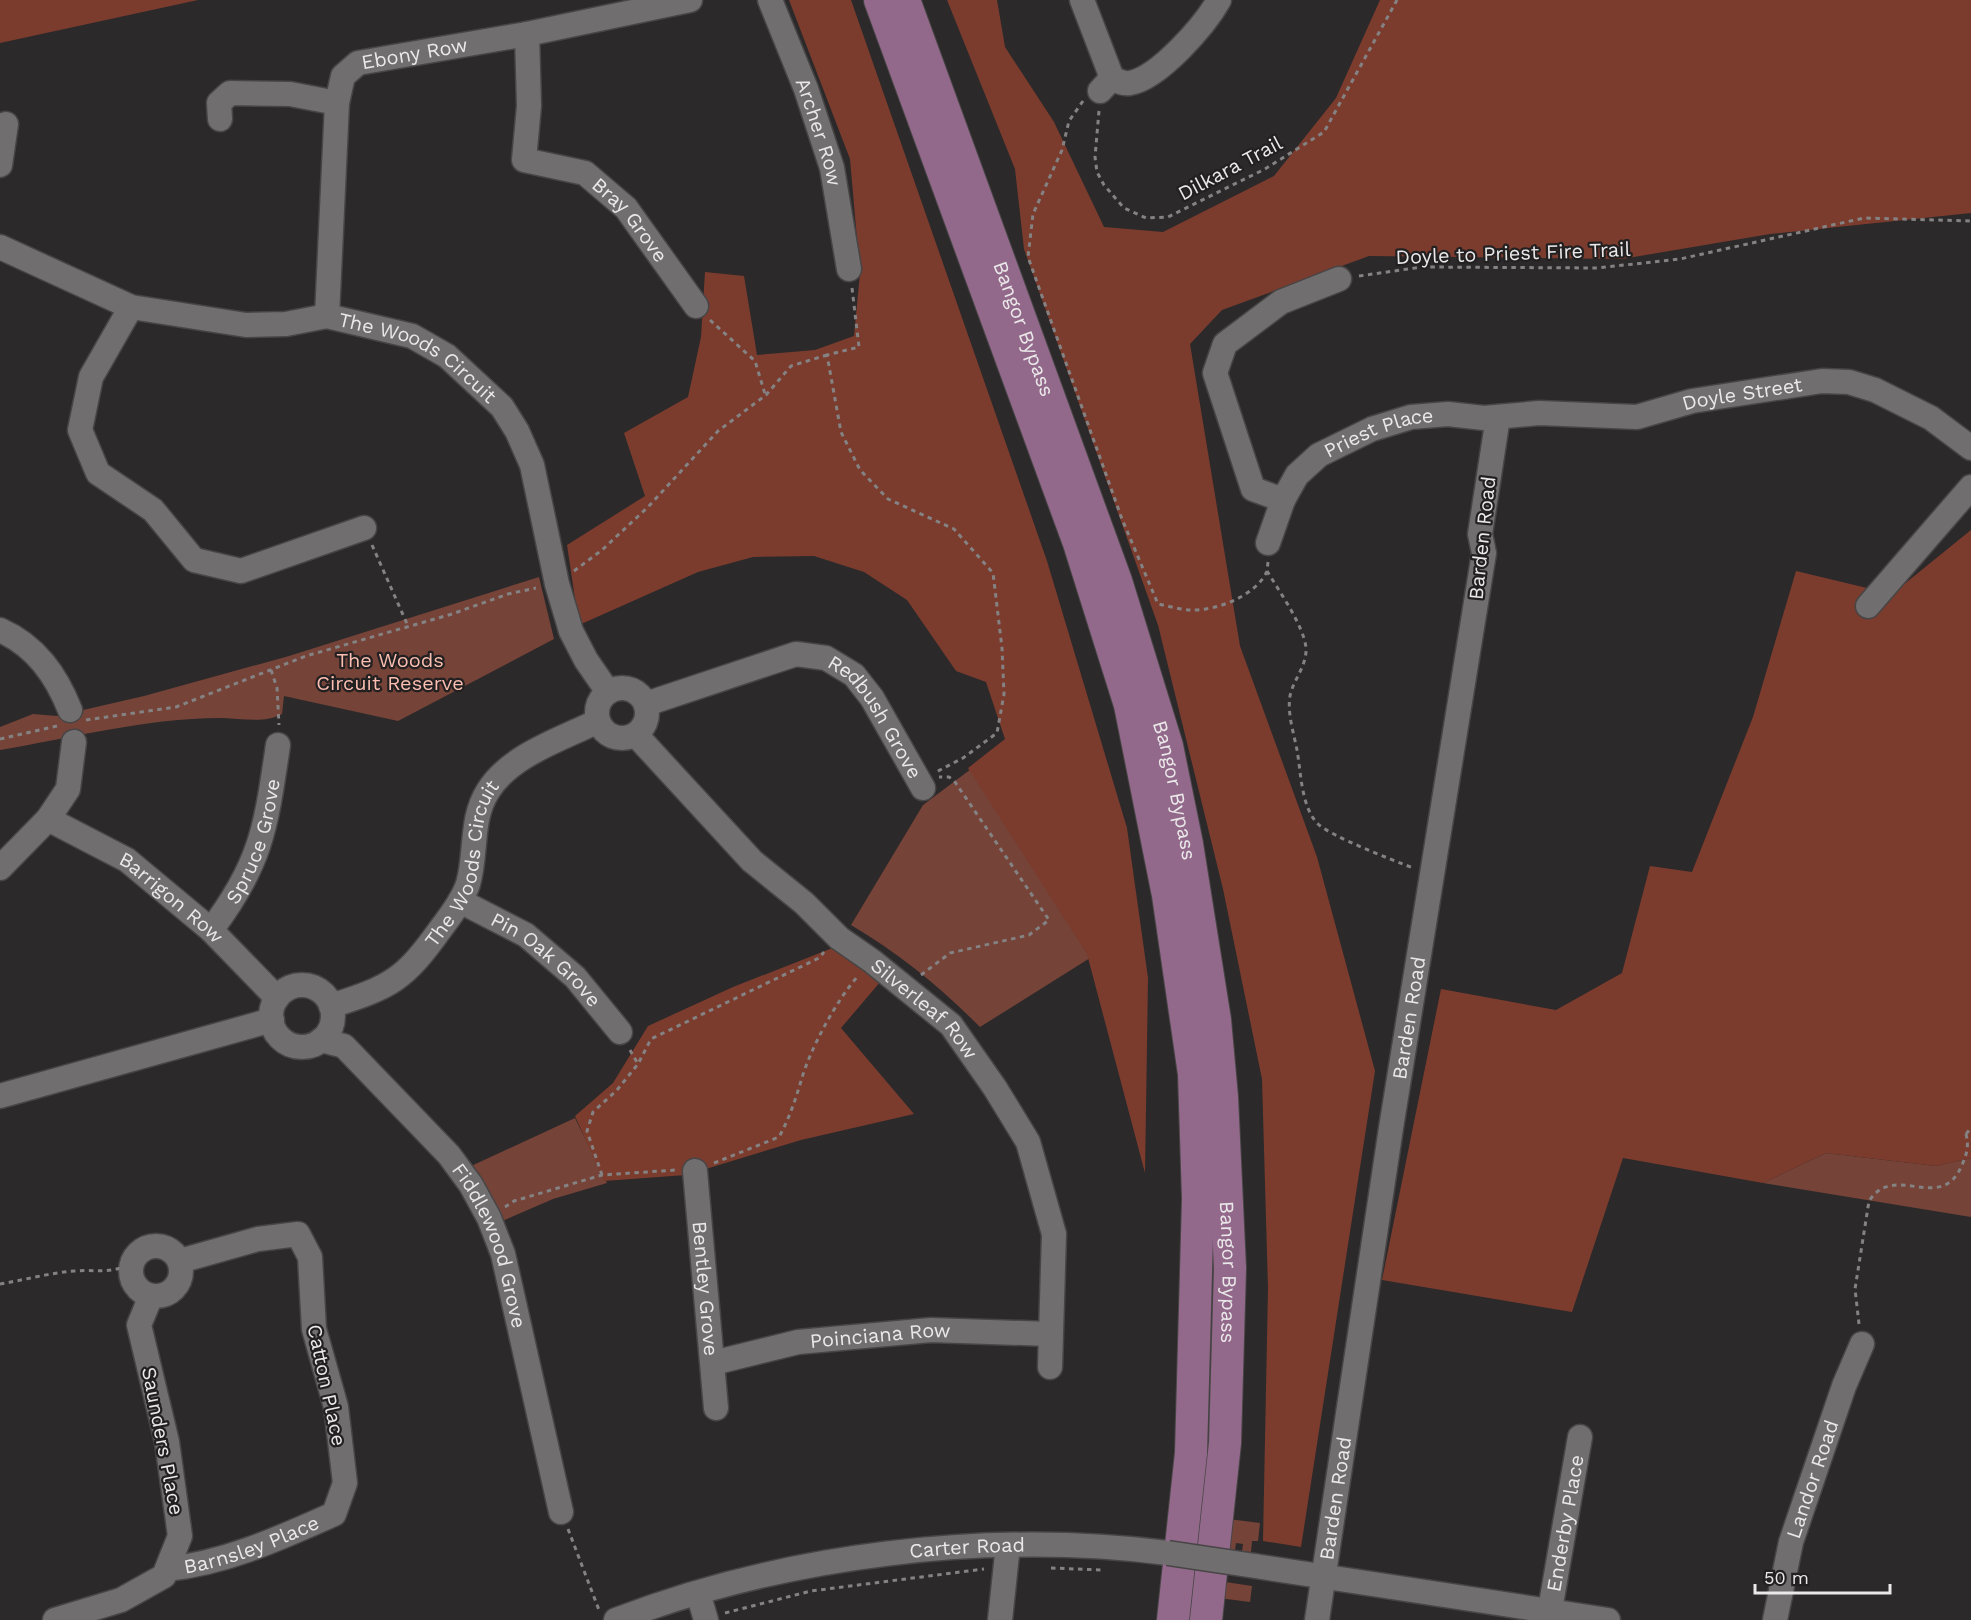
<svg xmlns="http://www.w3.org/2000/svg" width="1971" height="1620" font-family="'Work Sans',sans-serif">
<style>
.green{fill:#754338}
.forest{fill:#7b3c2e}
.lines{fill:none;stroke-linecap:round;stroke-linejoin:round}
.minor-casing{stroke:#484546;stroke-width:27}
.major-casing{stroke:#484546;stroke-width:34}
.path{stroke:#858283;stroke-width:3;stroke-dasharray:4.5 4.5;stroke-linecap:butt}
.minor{stroke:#716e6f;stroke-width:24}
.major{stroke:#93698b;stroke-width:32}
.minor-bridge-casing{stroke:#484546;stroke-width:27;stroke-linecap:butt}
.minor-bridge{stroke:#716e6f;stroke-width:24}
.labels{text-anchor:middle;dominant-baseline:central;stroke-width:4.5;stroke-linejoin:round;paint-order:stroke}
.street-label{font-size:20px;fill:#eae8e9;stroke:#222021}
.park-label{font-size:20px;fill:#fbbeb0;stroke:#222021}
</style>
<rect width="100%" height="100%" fill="#2c292a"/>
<path class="green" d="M539 577 554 639 398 721 284 696 282 714C265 724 240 718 219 718 148 718 71 738 0 750V727L33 714 57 716 144 696 289 656Z
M971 769 1090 958 980 1027C940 987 900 954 851 925L923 805Z
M575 1118 607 1183 553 1199 500 1222 469 1167Z
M1826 1153 1936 1166 1971 1158V1217L1763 1183Z
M1173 1512 1260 1523 1258 1541H1252L1251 1552 1242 1551 1243 1544 1236 1543 1235 1550 1193 1543Z
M1166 1573 1252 1586 1250 1602 1163 1591Z"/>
<path class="forest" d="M0 0H198L0 43Z
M789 0H851L1047 561 1127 828 1148 978 1145 1173 1087 954 968 768 1005 739 986 682 956 671 907 600 864 572 814 556 753 557 698 572 579 625 567 545 645 496 624 433 688 397 701 337 705 272 744 276 757 355 815 350 854 336 860 273 850 159Z
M947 0H997L1005 47 1054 122 1104 227 1163 232 1274 176 1336 98 1380 0H1971V213L1770 234 1622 259 1369 256 1222 310 1190 344 1240 646 1317 857 1375 1071 1301 1547 1263 1541 1268 1288 1262 1079 1223 889 1158 625 1024 249 1015 169Z
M1971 530V1158L1936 1166 1826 1153 1763 1183 1623 1158 1572 1312 1382 1280 1441 989 1556 1010 1622 973 1650 866 1692 872 1753 717 1796 571 1892 594Z
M835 947 881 981 841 1028 914 1114 801 1140 686 1175 604 1181 575 1116 613 1083 648 1026 733 987Z"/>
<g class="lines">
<defs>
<g id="minor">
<path id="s1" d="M770 0 806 89 832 168 849 269"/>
<path d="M1082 0 1112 78"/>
<path id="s2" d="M527 34 529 106 524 160 585 173 626 208 696 306"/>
<path d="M1100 91 1112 78C1118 81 1122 84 1130 83 1159 78 1205 25 1219 0"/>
<path d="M220 119 219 103 230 93 290 94 337 103"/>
<path d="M0 165 6 124"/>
<path id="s3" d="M0 247 131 307 246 325 286 324 327 316 412 336 447 356 502 407 517 431 532 465 557 584 571 631 586 660 608 692"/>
<path id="s4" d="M1339 279 1281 302 1225 344 1215 373 1253 489 1283 500 1297 475 1319 455 1372 429 1411 417 1448 414 1484 418 1539 413 1637 417 1692 401 1822 381 1849 382 1875 390 1931 418 1971 448"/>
<path d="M131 307 91 377 80 430 98 473 153 510 194 560 241 571 364 528"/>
<path id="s5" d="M327 316 337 103 343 76 358 63 527 34 690 0"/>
<path d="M1268 543 1283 500"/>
<path d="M1868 606 1971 487"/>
<path d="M0 630C36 646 56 675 70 710"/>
<circle cx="622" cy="713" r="25"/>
<path id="s6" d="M646 704 796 654 826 658 854 675 872 698 923 788"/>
<path id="s7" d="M636 735 752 861 804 903 839 938 872 961 951 1025 995 1088 1028 1142 1054 1234 1050 1367"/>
<path id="s8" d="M48 819 127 860 211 930 277 998"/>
<path d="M0 868 48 819 68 789 74 742"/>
<path id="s9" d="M460 901 526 935 575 977 620 1032"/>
<path id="s10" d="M211 930C262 863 266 826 278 745"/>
<circle cx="302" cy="1016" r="31"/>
<path id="s11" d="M331 1006C393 986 404 980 442 927 452 914 463 899 468 884 477 853 470 819 488 791 510 755 562 739 598 721"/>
<path id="s12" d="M321 1040 344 1046 449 1155 471 1185 489 1218 503 1254 561 1512"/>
<path d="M0 1096 272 1020"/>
<path id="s13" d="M695 1171 716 1408"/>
<circle cx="156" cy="1271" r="25"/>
<path id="s14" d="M713 1363 798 1342 931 1330 1050 1334"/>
<path d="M1255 1566 1608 1620"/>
<path id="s15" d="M167 1569C226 1563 280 1538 334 1514L345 1483 336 1407 314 1329 310 1257 298 1234 258 1239 180 1261"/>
<path d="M698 1593 706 1620"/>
<path id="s16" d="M1550 1610 1580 1437"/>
<path d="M55 1620 121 1600 164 1576 180 1536 167 1442 139 1325 151 1296"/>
<path id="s17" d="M616 1620C785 1555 988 1530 1168 1553"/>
<path d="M1000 1620 1008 1545"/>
<path id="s18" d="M1317 1620 1391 1128 1484 553 1480 534 1498 417"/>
<path id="s19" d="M1775 1620 1791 1542 1844 1386 1862 1344"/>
</g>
<g id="major">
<path d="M880 0 1079 543 1130 705 1168 895 1194 1074 1198 1199 1191 1453 1173 1620"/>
<path id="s20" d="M904 0 1116 581 1167 746 1187 844 1215 1020 1222 1097 1230 1268 1225 1443 1206 1620"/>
</g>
</defs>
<use href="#minor" class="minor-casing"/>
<use href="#major" class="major-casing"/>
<path class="path" d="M1083 101 1069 121 1062 150 1033 214 1028 257 1122 519 1158 604C1169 606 1181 610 1191 610 1217 611 1257 595 1267 571
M1099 111 1095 157 1097 172 1104 185 1124 208 1146 218 1168 217 1265 169 1324 132 1397 0
M1359 276 1422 267 1597 268 1680 259 1864 218 1971 221
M852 288 859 347 827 355 841 432 860 470 888 499 954 529 993 573 1002 648 1004 694 997 733 963 758 936 772
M710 320 755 361 765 394
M372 545 408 626
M1268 562 1267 571C1279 591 1304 626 1306 648 1307 666 1293 680 1290 696 1287 713 1294 734 1297 750 1301 772 1301 807 1318 824 1332 837 1393 860 1413 868
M574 571 602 550 648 507 718 431 766 395 791 366 827 355
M271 670 277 688 279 725
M86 720 176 707 306 656 452 614 508 594 536 588
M0 739 57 726
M921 975 950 953 1029 935 1049 920 955 782 949 777H939
M630 1050 638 1064
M1966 1134 1971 1128
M714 1163 779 1137C789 1119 795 1101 801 1081 810 1049 836 1001 858 976
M602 1175 587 1131 593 1112 617 1090 638 1064 651 1039 819 958 824 952
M505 1207 514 1201 602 1175 676 1170
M0 1284C24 1280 49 1273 74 1271 98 1269 109 1275 132 1263
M1859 1324 1855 1289 1869 1201C1895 1161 1941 1215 1962 1165 1967 1153 1969 1147 1966 1134
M568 1529 599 1610
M1051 1568 1101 1570
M725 1613 811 1591 984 1569"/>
<use href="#minor" class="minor"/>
<use href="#major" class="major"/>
<defs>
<path id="minor-bridge" d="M1168 1553 1255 1566"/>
</defs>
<use href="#minor-bridge" class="minor-bridge-casing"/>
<use href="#minor-bridge" class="minor-bridge"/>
</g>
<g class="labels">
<g class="street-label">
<text stroke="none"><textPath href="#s5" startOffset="318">Ebony Row</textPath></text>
<text stroke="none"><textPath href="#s1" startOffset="141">Archer Row</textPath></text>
<text transform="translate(1230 168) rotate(-28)">Dilkara Trail</text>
<text stroke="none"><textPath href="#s2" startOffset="254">Bray Grove</textPath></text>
<text transform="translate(1513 253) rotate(-2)">Doyle to Priest Fire Trail</text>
<text stroke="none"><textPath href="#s20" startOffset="350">Bangor Bypass</textPath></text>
<text stroke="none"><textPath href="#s3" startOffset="444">The Woods Circuit</textPath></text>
<text stroke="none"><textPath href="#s4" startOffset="810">Doyle Street</textPath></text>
<text stroke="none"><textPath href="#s4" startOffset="440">Priest Place</textPath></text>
<text transform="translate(1482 538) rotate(-84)">Barden Road</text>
<text stroke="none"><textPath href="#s6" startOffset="267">Redbush Grove</textPath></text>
<text stroke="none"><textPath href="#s20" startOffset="836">Bangor Bypass</textPath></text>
<text stroke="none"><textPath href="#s10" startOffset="100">Spruce Grove</textPath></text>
<text stroke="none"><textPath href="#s11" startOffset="208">The Woods Circuit</textPath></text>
<text stroke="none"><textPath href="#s8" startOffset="147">Barrigon Row</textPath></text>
<text stroke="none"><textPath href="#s9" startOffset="105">Pin Oak Grove</textPath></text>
<text stroke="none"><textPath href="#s7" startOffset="399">Silverleaf Row</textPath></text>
<text stroke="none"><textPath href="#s18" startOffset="609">Barden Road</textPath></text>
<text stroke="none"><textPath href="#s12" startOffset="276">Fiddlewood Grove</textPath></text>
<text stroke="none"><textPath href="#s20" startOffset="1322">Bangor Bypass</textPath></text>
<text stroke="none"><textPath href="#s13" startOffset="118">Bentley Grove</textPath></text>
<text stroke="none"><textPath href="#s14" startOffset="170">Poinciana Row</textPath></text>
<text transform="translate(327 1385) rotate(78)">Catton Place</text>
<text transform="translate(163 1441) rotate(79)">Saunders Place</text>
<text stroke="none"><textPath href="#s19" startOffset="146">Landor Road</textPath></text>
<text stroke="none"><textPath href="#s18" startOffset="123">Barden Road</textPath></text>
<text stroke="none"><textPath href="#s16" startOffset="88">Enderby Place</textPath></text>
<text stroke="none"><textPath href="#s15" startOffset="88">Barnsley Place</textPath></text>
<text stroke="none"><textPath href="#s17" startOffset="360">Carter Road</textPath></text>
</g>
<g class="park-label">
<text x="390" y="660">The Woods<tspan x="390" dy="23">Circuit Reserve</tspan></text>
</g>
</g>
<path d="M1755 1584v9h135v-9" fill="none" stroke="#eae8e9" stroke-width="3"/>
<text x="1764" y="1584" font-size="18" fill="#eae8e9" stroke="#222021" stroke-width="4.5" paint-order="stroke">50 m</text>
</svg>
